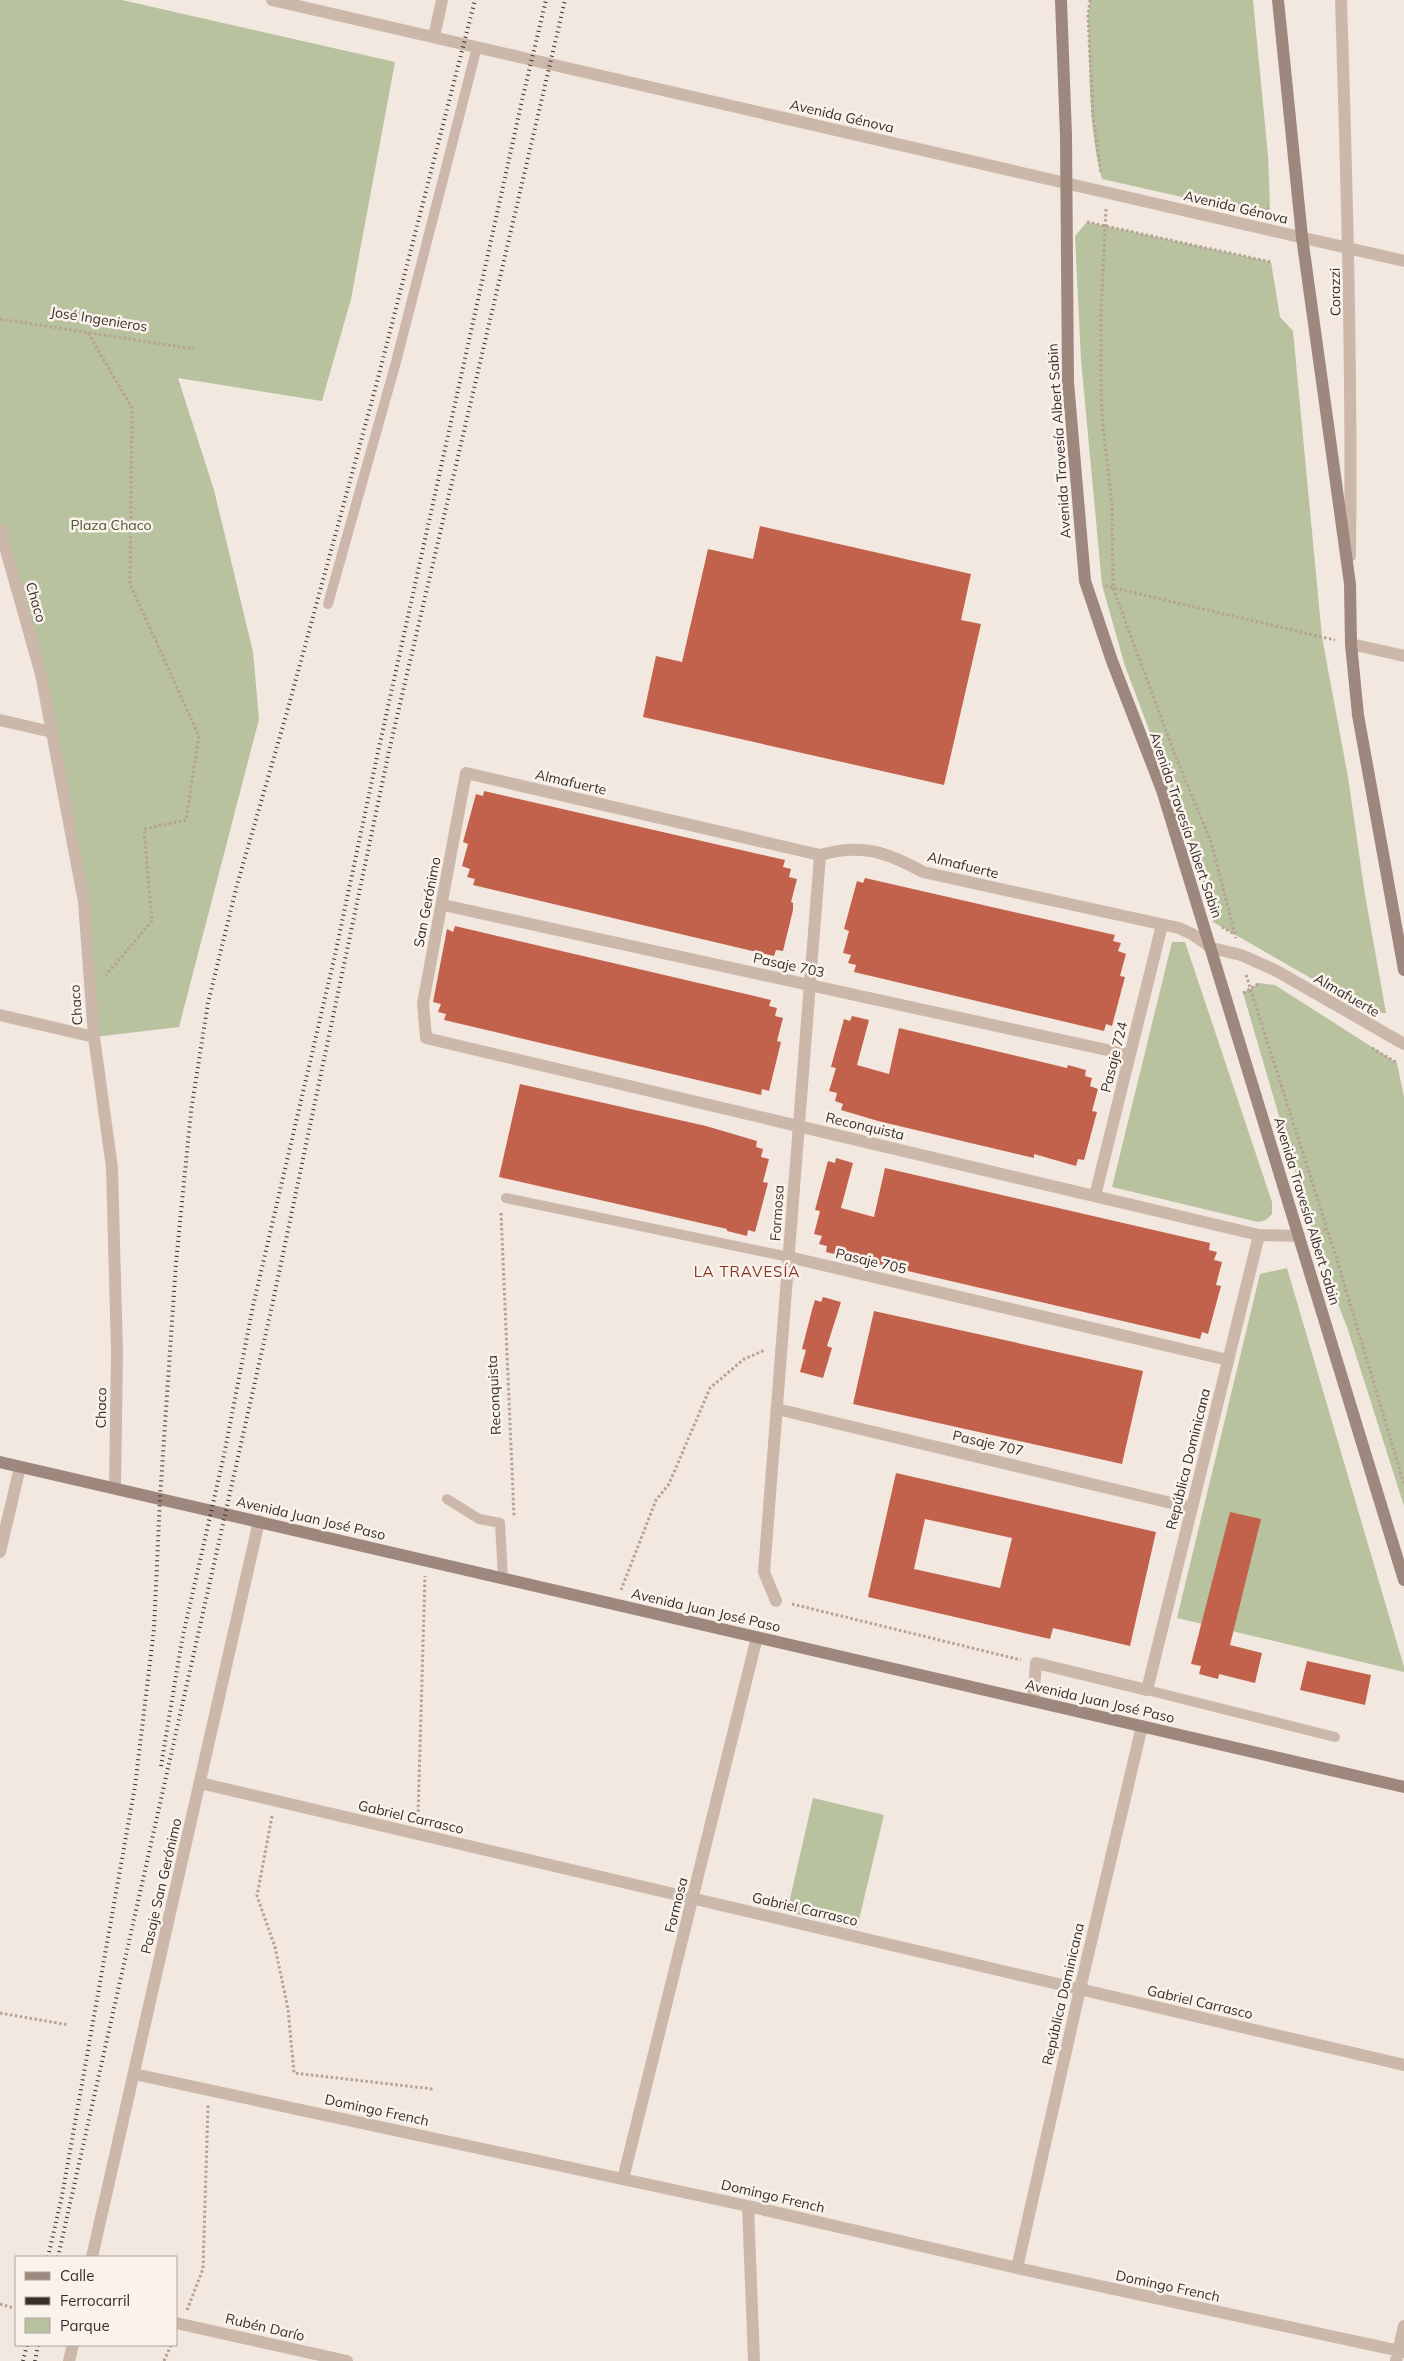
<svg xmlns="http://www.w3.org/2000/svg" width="1404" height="2361" font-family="Mulish,sans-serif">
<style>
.green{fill:#b8c29f}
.building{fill:#c3624c;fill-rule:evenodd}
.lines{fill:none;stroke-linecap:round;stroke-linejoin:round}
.path{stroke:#b7a195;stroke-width:3;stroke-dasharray:2.5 2.5;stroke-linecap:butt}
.service{stroke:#cbb8ab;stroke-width:10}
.minor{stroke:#cbb8ab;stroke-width:12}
.tertiary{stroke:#cbb8ab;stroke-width:12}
.secondary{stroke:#9e877c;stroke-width:12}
.rail{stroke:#392e2a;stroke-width:4;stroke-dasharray:1 4;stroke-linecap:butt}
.labels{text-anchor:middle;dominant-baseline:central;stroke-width:5;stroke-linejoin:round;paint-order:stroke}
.street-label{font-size:14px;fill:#392e2a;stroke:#faf3ec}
.park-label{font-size:14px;fill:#4a562e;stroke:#faf3ec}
.neighbourhood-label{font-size:15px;letter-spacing:1px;fill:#863625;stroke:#faf3ec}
</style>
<rect width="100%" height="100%" fill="#f2e8df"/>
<path class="green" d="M0 0H122L395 62 351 299 322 401 178 378 214 490 253 652 259 719 179 1027 94 1037 84 902 52 732 0 529Z
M1090 0H1253L1268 156 1270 206 1262 215 1102 179C1088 127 1090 70 1088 16Z
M1087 222 1271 262 1280 317 1293 331 1322 637 1348 777 1365 895 1386 1013 1370 1012 1213 922 1186 828 1125 666 1102 585 1081 360 1075 236Z
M1172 942H1185L1272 1202V1214L1266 1220 1258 1222 1112 1187Z
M1259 983 1275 985 1397 1063 1404 1097V1506L1347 1327 1322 1263 1243 993Z
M1287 1268 1404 1667V1672L1177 1618 1260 1274Z
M813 1798 884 1815 857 1928 787 1912Z"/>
<path class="building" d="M760 526 971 574 961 620 981 624 944 785 643 717 656 656 682 662 708 549 753 559Z
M484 791 785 860 783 867 791 869 789 877 797 879 791 902 793 903V910L783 951 776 950 774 956 473 885 475 879 467 877 470 869 462 866 468 844 463 842 476 794 483 796Z
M865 878 1115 935 1113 941 1121 943 1118 951 1126 954 1120 976 1125 977 1112 1026 1106 1024 1104 1031 854 972 856 965 848 963 851 955 843 953 849 931 844 929 857 881 863 883Z
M455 926 771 1000 769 1006 777 1008 775 1016 783 1018 777 1041 781 1042 769 1091 762 1089 761 1095 444 1020 446 1014 438 1012 441 1004 433 1002 447 929 453 932Z
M852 1016 869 1020 857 1065 889 1074 899 1028 1067 1068 1068 1065 1086 1070 1085 1076 1092 1078 1090 1086 1098 1089 1092 1111 1097 1112 1084 1160 1078 1159 1076 1166 1034 1154V1158L878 1121 841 1110 843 1104 835 1101 837 1093 829 1091 836 1068 831 1067 844 1019 850 1021Z
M520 1084 706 1126 757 1141 756 1147 763 1149 761 1157 769 1159 763 1182 768 1183 755 1232 748 1230 747 1236 727 1231V1229L499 1177Z
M836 1158 853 1163 841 1208 874 1217 885 1168 1210 1243 1209 1250 1217 1252 1214 1260 1222 1262 1216 1285 1221 1286 1208 1334 1202 1332 1200 1339 826 1252 827 1246 819 1244 822 1236 814 1234 820 1211 815 1210 828 1161 835 1163Z
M823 1297 841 1302 827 1346 832 1348 823 1378 800 1372 806 1350 802 1349 812 1310 815 1300 821 1302Z
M874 1311 1143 1371 1122 1464 853 1404Z
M896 1473 1156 1532 1130 1646 1053 1628 1050 1639 868 1597ZM925 1519 1012 1538 1000 1588 914 1569Z
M1230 1512 1261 1519 1230 1645 1262 1653 1255 1683 1219 1674 1218 1679 1199 1674 1201 1666 1191 1664Z
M1307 1661 1371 1675 1365 1705 1300 1690Z"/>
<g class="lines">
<path class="path" d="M1090 0 1088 16 1093 117 1101 173
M1106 209 1101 312V393L1103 427 1112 504 1113 588 1175 755 1211 842 1236 938
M1264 213 1270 206
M1087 222 1271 262
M0 319 194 349
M88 333 132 408 130 584 199 736 186 820 144 829 152 921 106 975
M1105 586 1335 640
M1222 927 1234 934
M1246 975 1337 1260 1404 1484
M1243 993 1260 983
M1372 1048 1397 1063
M501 1213 514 1516
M1314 1232 1326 1229
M621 1590 656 1500 669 1484 710 1388 744 1359 765 1350
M792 1604 1021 1660
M272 1816 257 1896 275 1947 288 2009 294 2073 433 2089
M418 1817 425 1576
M0 2013 69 2025
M0 2304 14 2308
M187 2310 203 2269 208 2105
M164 2361 171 2345"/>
<path class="service" d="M328 604 396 362 477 47
M506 1198 789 1257
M447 1499 479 1519 500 1523 503 1578
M1147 1690 1335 1737"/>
<path class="minor" d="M1341 0C1347 185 1352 370 1350 556
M434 37 442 0
M0 529 41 674 84 902 94 1037 112 1168 117 1352 115 1488
M1351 644 1404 656
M0 720 52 732
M443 905 1130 1055
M0 1015 94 1037
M1095 1196 1162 925
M1299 1236 1259 1235 426 1038 423 1003 466 773 820 855C861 843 887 852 923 872L1179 928 1192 934 1212 948 1241 955 1275 970 1404 1044
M789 1257 1228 1360
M777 1409 1192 1508
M0 1552 20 1467
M776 1601 764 1572 820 855
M1033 1701 1036 1663 1147 1690 1259 1235
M200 1783 1404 2065
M134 2074 748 2206 1017 2268 1404 2352
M623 2179 757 1637
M748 2206 754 2361
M92 2257 259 1521
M1017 2268 1080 1989 1142 1726
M176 2323 347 2361
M69 2361 73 2345
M1396 2361 1404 2326"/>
<path class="tertiary" d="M272 0 1404 261"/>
<path class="secondary" d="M1061 0 1066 136 1068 382 1085 581 1112 661 1162 790 1404 1580
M1278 0 1302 237 1350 584 1351 644 1358 715 1404 970
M0 1462 1404 1787"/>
<path class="rail" d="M161 1766 182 1640 224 1455 253 1306 335 955 378 752 523 96 546 0
M48 2257 62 2196 135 1786 154 1629 160 1498 176 1263 191 1111 208 1003 237 885 287 712 377 382 475 0
M58 2257 272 1306 389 751 565 0
M23 2361 27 2345
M35 2361 38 2345"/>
</g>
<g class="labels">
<g class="street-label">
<text transform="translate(842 116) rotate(13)">Avenida Génova</text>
<text transform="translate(1236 207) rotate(13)">Avenida Génova</text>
<text transform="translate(1335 292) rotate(-91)">Corazzi</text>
<text transform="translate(99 319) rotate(9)">José Ingenieros</text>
<text transform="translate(1059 441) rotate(-94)">Avenida Travesía Albert Sabin</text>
<text transform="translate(36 602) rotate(74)">Chaco</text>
<text transform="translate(571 782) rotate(13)">Almafuerte</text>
<text transform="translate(1186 825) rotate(71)">Avenida Travesía Albert Sabin</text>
<text transform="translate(963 865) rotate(14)">Almafuerte</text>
<text transform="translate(427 902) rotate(-79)">San Gerónimo</text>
<text transform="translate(789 965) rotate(12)">Pasaje 703</text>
<text transform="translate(1347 995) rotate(30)">Almafuerte</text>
<text transform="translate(76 1005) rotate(-94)">Chaco</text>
<text transform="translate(1114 1057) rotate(-76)">Pasaje 724</text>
<text transform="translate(865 1126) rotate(13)">Reconquista</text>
<text transform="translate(1307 1211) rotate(73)">Avenida Travesía Albert Sabin</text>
<text transform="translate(777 1213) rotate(-86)">Formosa</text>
<text transform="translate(871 1261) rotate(13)">Pasaje 705</text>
<text transform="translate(494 1395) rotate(-93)">Reconquista</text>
<text transform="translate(101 1408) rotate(-89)">Chaco</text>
<text transform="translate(988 1443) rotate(13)">Pasaje 707</text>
<text transform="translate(1188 1459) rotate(-76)">República Dominicana</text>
<text transform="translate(311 1518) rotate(13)">Avenida Juan José Paso</text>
<text transform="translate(706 1610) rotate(13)">Avenida Juan José Paso</text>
<text transform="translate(1100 1701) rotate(13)">Avenida Juan José Paso</text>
<text transform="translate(411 1817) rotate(13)">Gabriel Carrasco</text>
<text transform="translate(161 1886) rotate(-77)">Pasaje San Gerónimo</text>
<text transform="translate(676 1905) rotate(-76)">Formosa</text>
<text transform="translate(805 1909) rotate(13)">Gabriel Carrasco</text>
<text transform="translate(1063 1994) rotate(-77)">República Dominicana</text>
<text transform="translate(1200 2002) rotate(13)">Gabriel Carrasco</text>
<text transform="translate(377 2110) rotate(12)">Domingo French</text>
<text transform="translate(773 2196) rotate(13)">Domingo French</text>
<text transform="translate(1168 2286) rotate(12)">Domingo French</text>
<text transform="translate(265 2327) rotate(13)">Rubén Darío</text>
</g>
<g class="park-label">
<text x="111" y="525">Plaza Chaco</text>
</g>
<g class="neighbourhood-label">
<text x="747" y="1271">LA TRAVESÍA</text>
</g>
</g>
<rect x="15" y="2256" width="162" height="90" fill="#faf3ec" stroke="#ada49e"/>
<rect x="25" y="2272" width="25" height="8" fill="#9e877c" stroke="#ada49e"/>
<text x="60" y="2281" font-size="15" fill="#392e2a">Calle</text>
<rect x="25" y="2297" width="25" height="8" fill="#392e2a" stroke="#ada49e"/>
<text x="60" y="2306" font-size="15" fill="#392e2a">Ferrocarril</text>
<rect x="25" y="2318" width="25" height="15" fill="#b8c29f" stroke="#ada49e"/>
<text x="60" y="2331" font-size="15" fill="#392e2a">Parque</text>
</svg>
